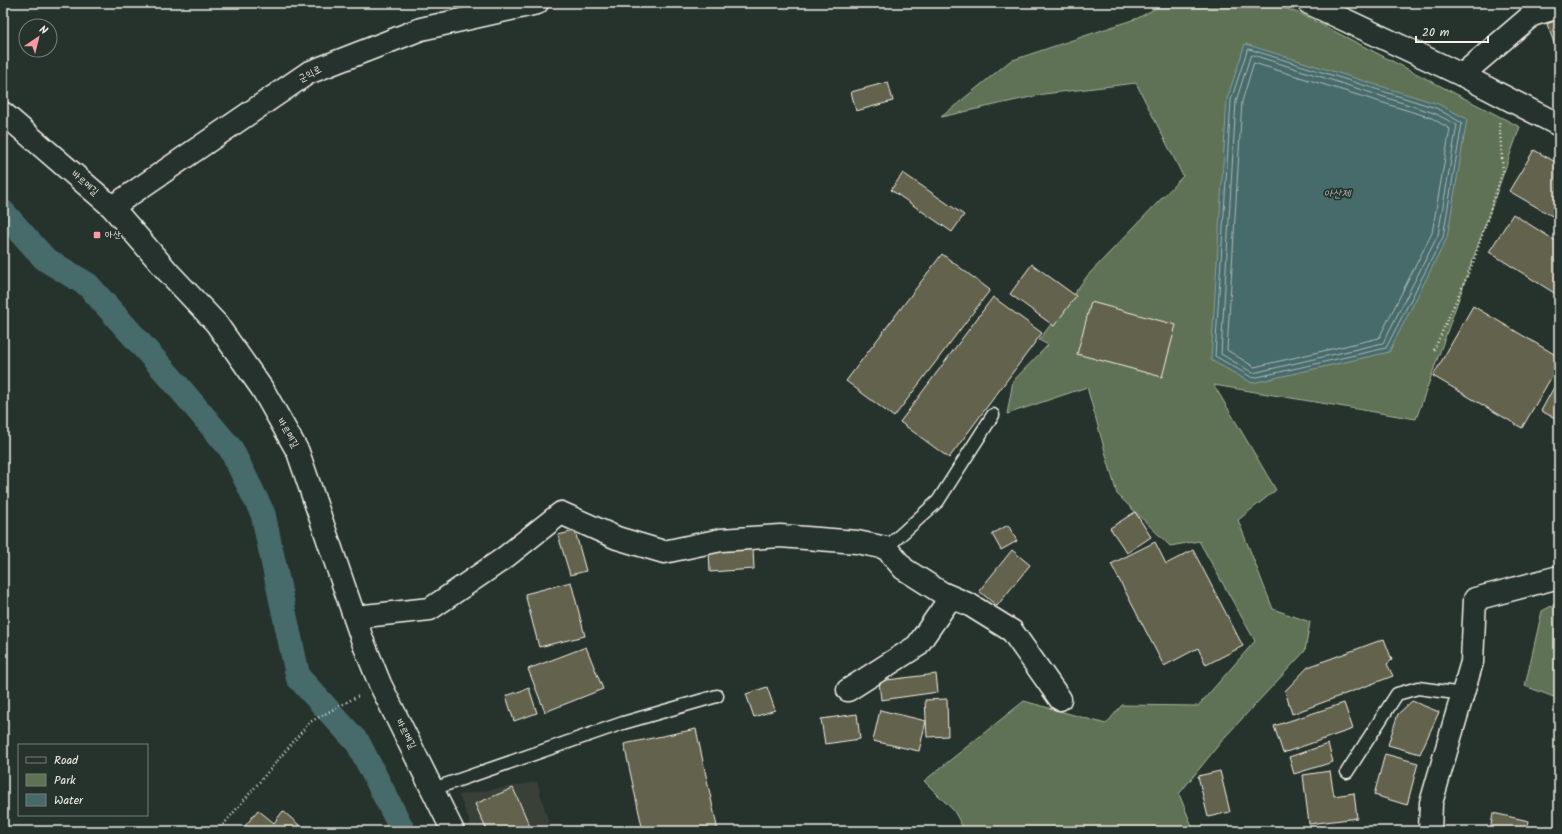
<svg xmlns="http://www.w3.org/2000/svg" width="1562" height="834" font-family="Kalam,'Poor Story',sans-serif">
<style>
.built{fill:#394137}
.green{fill:#607254;stroke:#aab29e}
.water{fill:#466a6b;stroke:#8ca09d}
.lines{fill:none;stroke-linecap:round;stroke-linejoin:round}
.shore{stroke:#aebbb6;stroke-width:1}
.canal{stroke:#466a6b;stroke-width:25}
.building{fill:#64624e;stroke:#f4f1e8}
.service-casing{stroke:#f4f1e8;stroke-width:15}
.minor-casing{stroke:#f4f1e8;stroke-width:25}
.tertiary-casing{stroke:#f4f1e8;stroke-width:25}
.path{stroke:#f4f1e8;stroke-width:2.5;stroke-dasharray:1 3;stroke-linecap:butt}
.service{stroke:#26332d;stroke-width:12}
.minor{stroke:#26332d;stroke-width:22}
.tertiary{stroke:#26332d;stroke-width:22}
.poi-dot{fill:#ff9aa2;stroke:#26332d;stroke-width:1.5}
.labels{text-anchor:middle;dominant-baseline:central;stroke-width:3.5;stroke-linejoin:round;paint-order:stroke}
.street-label{font-size:10px;fill:#f4f1e8;stroke:#26332d}
.poi-label{font-size:10px;fill:#f4f1e8;stroke:#26332d;text-anchor:start}
.water-label{font-size:11px;font-style:italic;fill:#aebbb6;stroke:#26332d}
</style>
<rect width="100%" height="100%" fill="#26332d"/>
<filter id="ink" filterUnits="userSpaceOnUse"><feTurbulence type="fractalNoise" baseFrequency=".025" numOctaves="2"/><feDisplacementMap in="SourceGraphic" scale="8" xChannelSelector="R" yChannelSelector="G"/><feConvolveMatrix kernelMatrix="1 2 1 2 8 2 1 2 1" color-interpolation-filters="sRGB"/></filter>
<g filter="url(#ink)">
<path class="built" d="M537 782 551 831H473L459 795Z"/>
<path class="green" d="M1165 3H1271L1301 14 1520 127 1416 419 1214 385 1276 490 1238 520 1273 609 1310 622 1305 651 1225 737 1179 794 1194 831H965L954 811 924 781 1024 701 1106 724 1122 705 1198 706 1255 641 1199 541 1170 546 1117 494 1087 387 1007 414 1013 381 1048 345 1039 340 1088 275 1183 176 1136 83 1044 94 941 117 1010 61 1138 18Z
M1559 602V699L1525 686 1542 611Z"/>
<path class="water" d="M1245 44 1438 104 1467 119 1447 238 1389 352 1252 383 1211 360 1227 99Z"/>
<g class="lines">
<path class="shore" d="M1249 49 1436 108 1462 123 1443 237 1386 348 1253 378 1215 356 1231 100 1247 51Z
M1253 55 1434 113 1457 125 1438 235 1383 343 1253 373 1221 354 1236 101 1250 57Z
M1254 63 1432 118 1450 129 1432 233 1379 338 1254 367 1227 350 1242 102Z"/>
<path class="canal" d="M3 212 45 259 88 285 171 378 231 449 263 514 298 677 358 743 403 831"/>
</g>
<path class="building" d="M1559 19V56L1547 24Z
M888 82 893 101 856 111 851 92Z
M1534 150 1559 164V220L1509 191Z
M903 173 964 215 952 232 891 190Z
M1513 214 1559 243V296L1489 252Z
M942 254 990 290 894 417 846 381Z
M1032 264 1076 296 1054 326 1010 294Z
M993 297 1042 333 949 458 900 422Z
M1091 302 1176 325 1162 377 1077 354Z
M1473 306 1559 357V364L1522 428 1433 376Z
M1559 378V420L1541 411Z
M1135 512 1151 537 1127 553 1110 528Z
M1008 525 1017 541 1001 550 992 534Z
M575 531 586 571 570 575 558 535Z
M1155 542 1166 564 1193 550 1243 646 1206 665 1198 648 1164 666 1111 564Z
M753 548 754 569 710 572 709 550Z
M1012 550 1030 565 997 606 979 591Z
M571 582 585 636 539 647 525 594Z
M1384 639 1392 660 1387 664 1393 676 1292 714 1285 691 1308 667Z
M586 647 603 689 545 712 528 669Z
M936 674 938 692 881 700 879 681Z
M767 687 775 710 754 717 746 694Z
M529 688 537 713 514 721 506 696Z
M947 699 948 736 927 737 925 700Z
M1412 701 1439 712 1420 754 1388 745 1398 714Z
M1344 703 1353 729 1283 753 1274 726Z
M880 710 926 721 919 751 873 741Z
M857 714 860 739 825 744 821 719Z
M696 729 718 831H643L624 744Z
M1328 744 1333 762 1294 774 1289 757Z
M1385 754 1418 763 1407 805 1374 795Z
M1220 771 1230 812 1208 817 1198 776Z
M1330 771 1334 796 1354 793 1357 818 1309 824 1303 775Z
M513 788 532 831H487L475 804Z
M258 810 274 823 283 811 306 831H241Z
M1493 813 1529 821 1527 831H1490Z"/>
<g class="lines">
<defs>
<path id="service" d="M886 548 938 501 993 415
M1347 772 1397 694 1418 688 1463 694
M433 789 623 723 717 696"/>
<path id="minor" d="M1309 3 1462 75 1559 125
M1462 75 1532 15 1559 7
M112 207 308 73 421 29 537 3
M355 617 430 609 503 559 561 513 617 538 664 552 721 540 780 536 857 542 886 548 904 569 942 593 970 605 1012 631 1060 699
M848 690 917 646 951 597
M1430 831 1431 803 1472 662 1475 599 1559 577"/>
<path id="tertiary" d="M3 113 112 207 168 272 216 323 263 390 298 452 363 642 380 684 453 831"/>
</defs>
<use href="#service" class="service-casing"/>
<use href="#minor" class="minor-casing"/>
<use href="#tertiary" class="tertiary-casing"/>
<path class="path" d="M1434 350 1473 263 1503 171 1499 120
M218 831 310 722 360 695"/>
<use href="#service" class="service"/>
<use href="#minor" class="minor"/>
<use href="#tertiary" class="tertiary"/>
</g>
</g>
<rect class="poi-dot" x="93" y="231" width="8" height="8" rx="2"/>
<g class="labels">
<g class="street-label">
<text transform="translate(310 74) rotate(-27)">군익로</text>
<text transform="translate(85 183) rotate(41)">바르메길</text>
<text transform="translate(288 433) rotate(60)">바르메길</text>
<text transform="translate(406 734) rotate(63)">바르메길</text>
</g>
<g class="poi-label">
<text x="105" y="235">아산</text>
</g>
<g class="water-label">
<text x="1337" y="194">아산제</text>
</g>
</g>
<rect width="1562" height="834" fill="none" stroke="#26332d" stroke-width="16"/>
<rect x="8" y="8" width="1546" height="818" fill="none" stroke="#f4f1e8" stroke-width="1.5" filter="url(#ink)"/>
<rect x="18" y="744" width="130" height="72" fill="#26332d" stroke="#787f78"/>
<rect x="26" y="757" width="20" height="6" fill="#26332d" stroke="#787f78"/>
<text x="54" y="764" font-size="12" fill="#f4f1e8">Road</text>
<rect x="26" y="774" width="20" height="12" fill="#607254" stroke="#787f78"/>
<text x="54" y="784" font-size="12" fill="#f4f1e8">Park</text>
<rect x="26" y="794" width="20" height="12" fill="#466a6b" stroke="#787f78"/>
<text x="54" y="804" font-size="12" fill="#f4f1e8">Water</text>
<g transform="translate(38 38) rotate(35)"><circle r="19" fill="#26332d" stroke="#787f78"/>
<path d="M0-3L7 15L0 10L-7 15Z" fill="#ff9aa2"/>
<text y="-6" font-size="11" font-weight="bold" text-anchor="middle" fill="#f4f1e8">N</text>
</g>
<path d="M1416 36v6h72v-6" fill="none" stroke="#f4f1e8" stroke-width="2"/>
<text x="1422" y="36" font-size="12" fill="#f4f1e8" stroke="#26332d" stroke-width="3" paint-order="stroke">20 m</text>
</svg>
